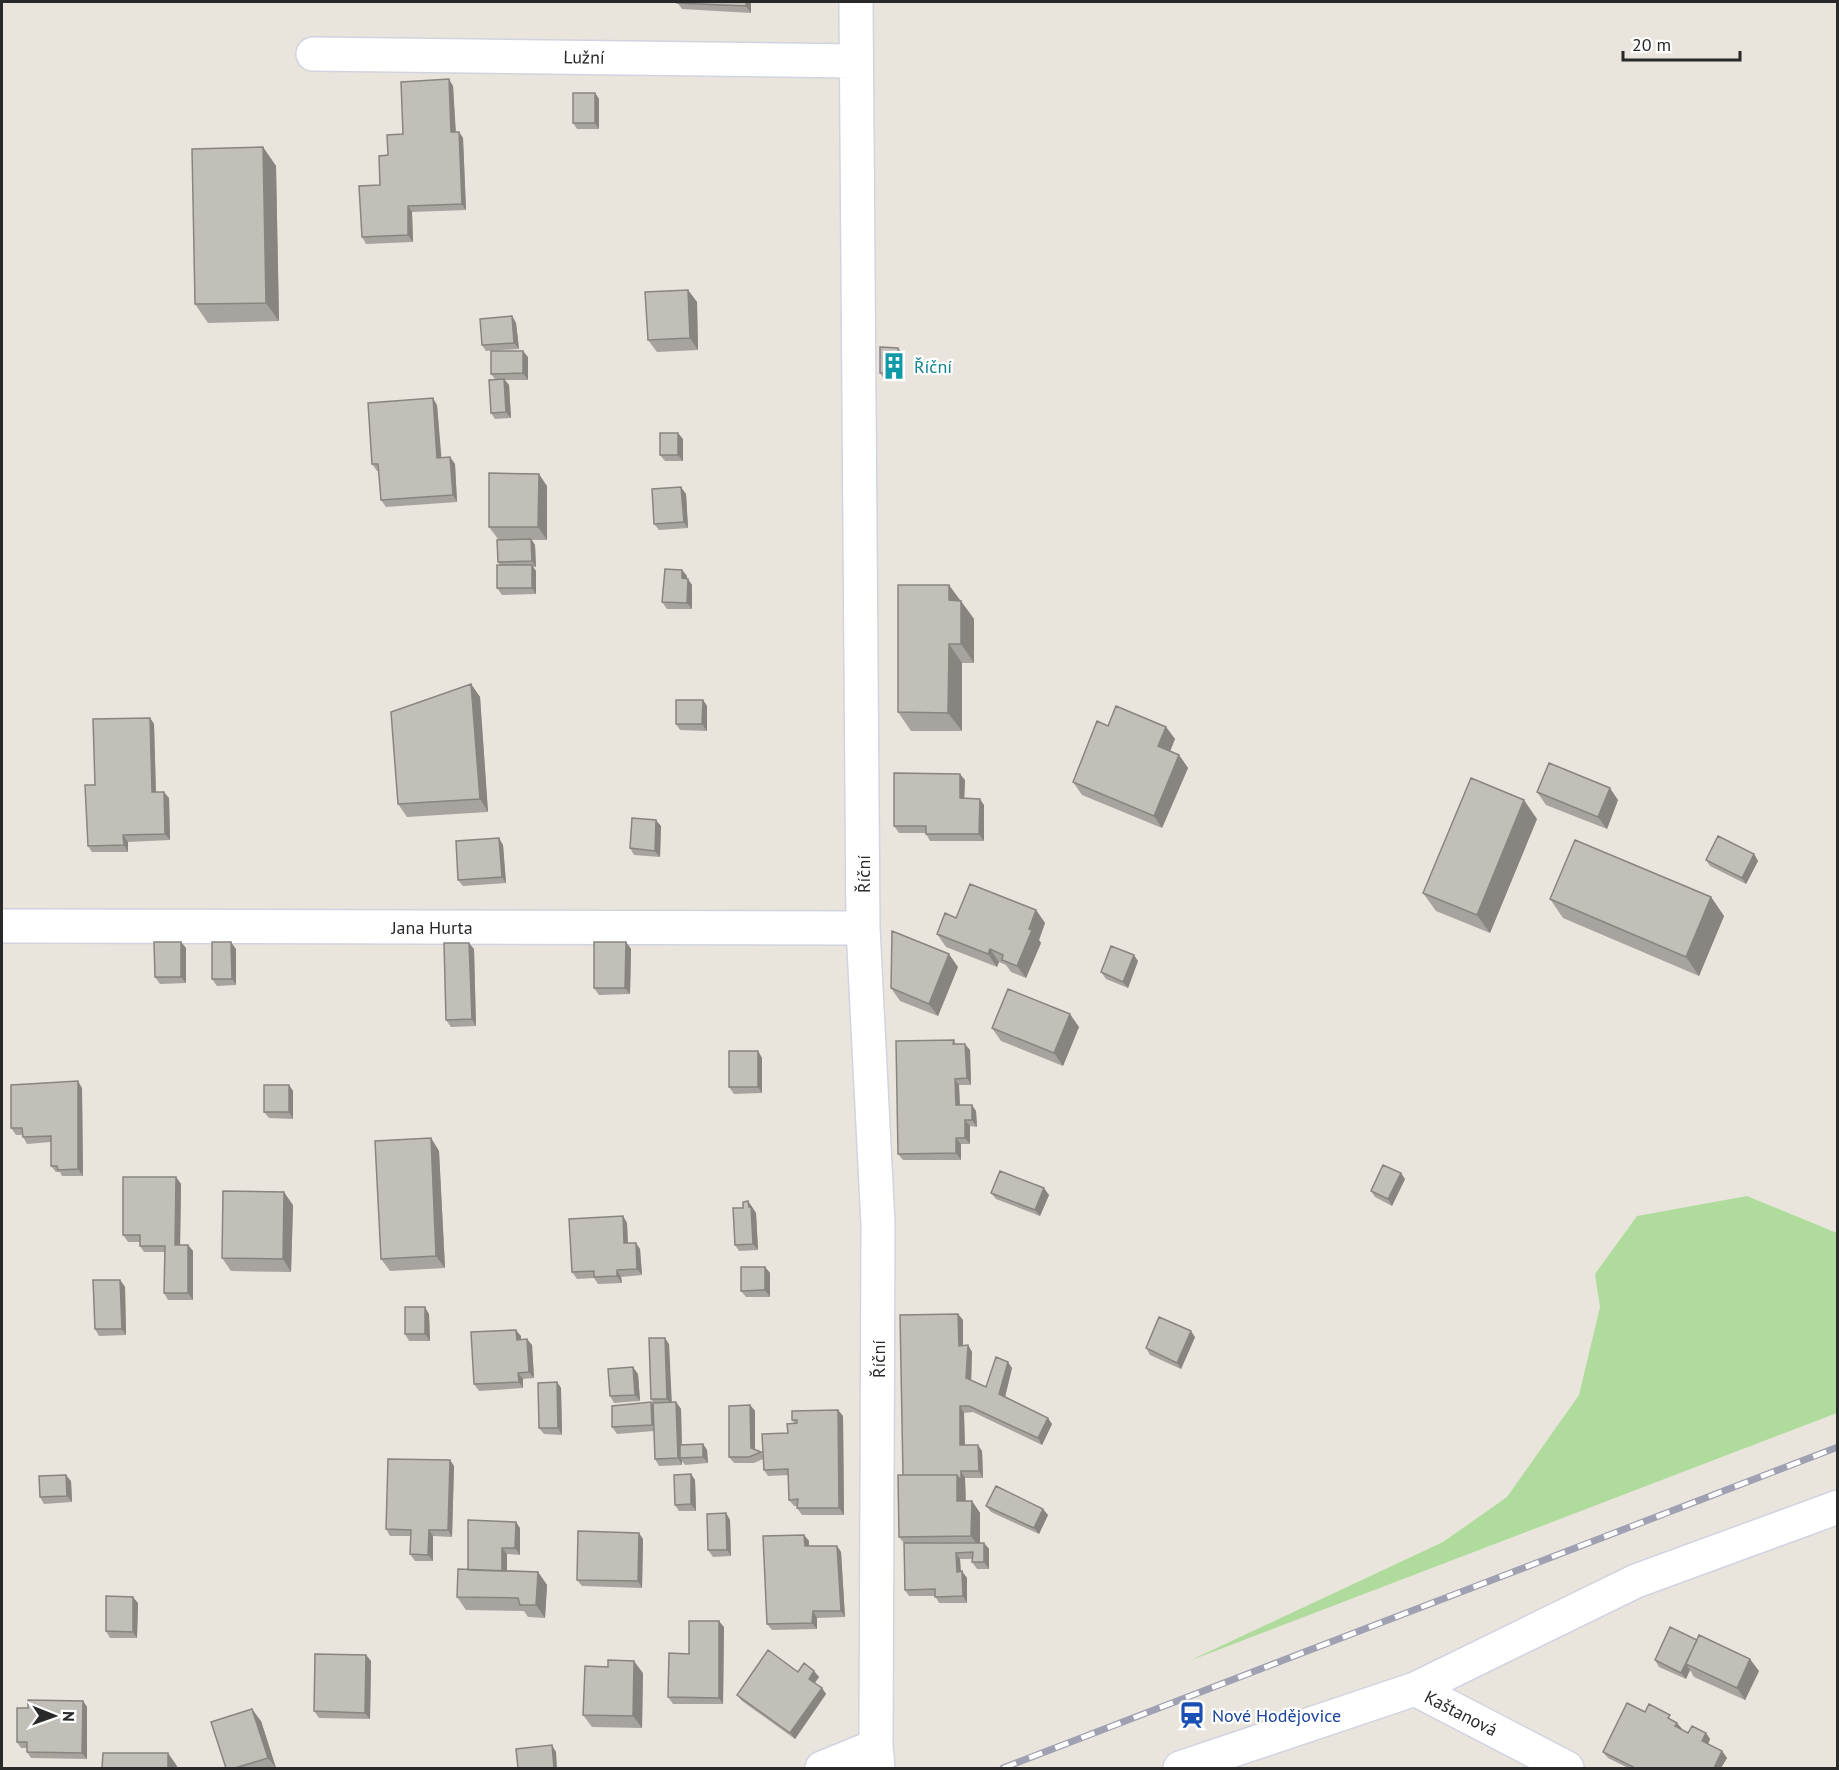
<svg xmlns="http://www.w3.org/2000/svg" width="1839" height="1770" font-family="'PT Sans',sans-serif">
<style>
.green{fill:#afdc9d}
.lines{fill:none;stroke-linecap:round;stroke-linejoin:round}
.street-casing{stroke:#d1d3e0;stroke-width:36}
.street{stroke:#fff;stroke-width:33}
.rail-casing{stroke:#9fa1b2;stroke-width:7}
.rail{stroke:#fff;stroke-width:4.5;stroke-dasharray:14;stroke-linecap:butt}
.wall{fill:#a7a39e}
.shaded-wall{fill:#888581}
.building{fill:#c2beb8;stroke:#888581;stroke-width:1.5}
.labels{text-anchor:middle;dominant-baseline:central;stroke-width:4.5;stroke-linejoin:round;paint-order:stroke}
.street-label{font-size:18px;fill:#292929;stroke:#fff}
.culture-label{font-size:18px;fill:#0d838f;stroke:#fff;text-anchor:start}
.transit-label{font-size:18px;fill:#164399;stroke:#fff;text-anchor:start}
</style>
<rect width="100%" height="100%" fill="#eae5dc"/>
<path class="green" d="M1747 1196 1837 1233V1413L1189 1661 1443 1542 1507 1497 1579 1395 1600 1307 1595 1274 1637 1216Z"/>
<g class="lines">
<defs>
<path id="street" d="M856 2 863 928 878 1224 876 1746 878 1768
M313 54 855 61
M2 926 863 928
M1415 1689 1636 1581 1838 1507
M822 1768 876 1746
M1180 1768 1415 1689 1567 1768"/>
</defs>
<use href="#street" class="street-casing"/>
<use href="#street" class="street"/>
<defs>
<path id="rail" d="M1003 1768 1838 1447"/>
</defs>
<use href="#rail" class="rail-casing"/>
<use href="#rail" class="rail"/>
</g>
<path class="wall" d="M677 2H751V13L682 9Z
M453 86 456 132H459L463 138 466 210 412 212 413 242 366 244 362 237 380 185 388 155 403 134Z
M595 93 599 99V129H577L573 123Z
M263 147 276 166 279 321 208 323 195 304Z
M688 290 697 302 698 350 657 352 648 340Z
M512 316 516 323 519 349 486 351 482 345Z
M898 348 903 354V379H884L880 373Z
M528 357V380H505L509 385 511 418 495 419 491 413 495 379 491 374Z
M437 405 441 458 450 457 455 464 457 502 386 507 381 500 379 471H377L372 464Z
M683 439V461H665L660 455Z
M547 486V540H532L535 545 536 567H533L536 571V594L502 595 497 588 500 565 498 562 515 539H498L489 527Z
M686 494 688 528 659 530 654 524Z
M682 570 687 576V579L692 585V609H667L662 602Z
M960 601H961L974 619V663H962V731H911L898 712Z
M471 684 480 697 488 812 407 817 398 804Z
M703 700 707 706V731L680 730 676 724Z
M150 718 154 724 156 792 169 798 170 840 128 842V852H92L88 846 95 785Z
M1108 726 1166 727 1175 739 1170 751 1179 755 1188 768 1162 828 1082 795 1073 782Z
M965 780 964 799 984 805V841H930L926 834V833H899L894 826Z
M1537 792 1618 800 1607 829 1546 805Z
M1537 819 1490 933 1436 911 1423 893Z
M661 826 660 857 634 855 630 848Z
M503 845 506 883 463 886 458 880Z
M1754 854 1758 861 1746 884 1710 866 1706 860Z
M1711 897 1724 916 1699 976 1563 918 1550 899Z
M1036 910 1045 923 1039 940 1041 943 1026 978 1011 972 1006 965 999 962 997 967 946 947 937 934 956 918Z
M181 942 186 948V983L160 984 155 977Z
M626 942 631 949 630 994 599 995 594 988Z
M236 949V985L217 986 212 979Z
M474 949 476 1026 451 1027 446 1020Z
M1138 961 1128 988 1106 979 1101 972Z
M958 967 938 1016 900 1001 891 988Z
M1079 1027 1063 1066 1001 1041 992 1028Z
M954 1040 956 1044 970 1050 971 1085H959L960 1105 976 1111 977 1127 970 1126V1144H961V1160H903L898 1154Z
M758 1051 762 1058V1093L734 1094 729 1087Z
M289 1085 293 1091V1119L269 1118 264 1112Z
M82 1088 83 1176H62L60 1172H56L51 1166V1142L27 1144 23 1137 22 1135H16L11 1128Z
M431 1138 439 1151 445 1268 390 1271 381 1259Z
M176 1177 181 1184 180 1245H188L193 1251V1300H168L164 1293 165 1252H144L140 1246V1242H128L123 1235Z
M1405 1179 1392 1206 1375 1197 1371 1191Z
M991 1193 1049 1195 1040 1216 996 1199Z
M748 1201 756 1213 758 1250 739 1251 735 1245Z
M293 1205 291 1272 231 1271 222 1258Z
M623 1216 627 1223 628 1243 640 1249 642 1275 621 1277 622 1283 598 1284 594 1278 577 1279 572 1272Z
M765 1267 770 1273V1297H746L741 1291Z
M120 1280 125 1287 126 1335 99 1336 95 1329Z
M429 1314 430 1341H409L405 1334Z
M958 1314 963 1320V1345H968L972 1352 971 1380 986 1387 1012 1368 1005 1397 1052 1424 1042 1445 973 1412 964 1413 965 1445 982 1451 983 1478H965L966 1501H972L980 1513V1543H984L989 1549V1569H977L972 1562V1559H960L961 1571 967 1578V1603H939L935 1596H909L905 1590 904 1543 899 1537 903 1475Z
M521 1336V1339L532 1345 534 1378 523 1379V1388L479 1391 474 1384Z
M1195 1337 1181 1369 1150 1355 1146 1348Z
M669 1344 671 1403 676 1402 681 1409 682 1445 703 1444 707 1450 708 1463 685 1465 682 1461V1465L659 1466 655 1459 654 1431 617 1434 612 1427 653 1405V1403L651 1399Z
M638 1374 640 1401 614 1403 610 1396Z
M557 1382 561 1388 562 1435 544 1434 539 1428Z
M750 1405 755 1411V1449L761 1452 763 1455 788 1433 795 1424 792 1420 838 1410 843 1416 844 1515H802L797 1508V1506H794L789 1500V1475L768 1476 764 1470 763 1459 754 1463H734L729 1457Z
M450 1460 454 1466 452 1537 433 1536V1561H415L410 1554 411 1536H390L386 1529Z
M691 1474 695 1480 696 1511H679L675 1505Z
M71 1481 72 1502 44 1504 40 1497Z
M986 1506 1048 1515 1039 1534 991 1512Z
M726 1513 730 1520 731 1556 713 1557 708 1550Z
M520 1528V1555L507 1554V1571L538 1572 547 1585 545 1618 528 1617 524 1611 466 1610 457 1597 468 1570Z
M804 1535 809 1541V1546H837L841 1552 845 1617 817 1618V1629L772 1630 767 1624Z
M643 1539 642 1588 582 1586 577 1580Z
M138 1603 137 1638H110L106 1631Z
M724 1627 723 1704H673L668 1697 689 1654Z
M366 1655 371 1661 370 1719 319 1718 314 1711Z
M1655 1660 1759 1671 1745 1700 1694 1677 1690 1670 1686 1679 1659 1667Z
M814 1671 819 1677 815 1683 822 1688 826 1694 795 1739 742 1701 737 1695 798 1672Z
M643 1673 642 1728 592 1727 583 1715Z
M83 1701 87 1707V1759L31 1758 27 1752V1748H21L17 1742 28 1708Z
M1645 1712 1675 1721 1682 1729 1681 1730 1688 1733H1706L1710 1739 1708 1744 1722 1751 1727 1758 1721 1768H1628L1608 1758 1603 1752Z
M261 1721 276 1768H226Z"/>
<path class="shaded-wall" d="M746 2H751V13L746 6Z
M449 79 453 86 456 139 451 132Z
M595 93 599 99V129L595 123Z
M459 132 463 138 466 210 462 204Z
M263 147 276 166 279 321 266 303Z
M408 206 412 212 413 242 408 235Z
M688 290 697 302 698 350 690 338Z
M512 316 516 323 519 349 514 343Z
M898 348 903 354V379L898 373Z
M523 351 528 357V380L523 373Z
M504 379 509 385 511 418 506 412Z
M433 398 437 405 442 464 437 458Z
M678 433 683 439V461L678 455Z
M450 457 455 464 457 502 453 495Z
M539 474 547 486V540L538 527Z
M681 487 686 494 688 528 684 522Z
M531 539 535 545 536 567 532 561Z
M532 565 536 571V594L532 588Z
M682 570 687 576V585L682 578Z
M688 579 692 585V609L687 603Z
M949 585 974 619V663L961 644 949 600Z
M949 644 962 663V731L948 713Z
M471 684 480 697 488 812 480 799Z
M703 700 707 706V731L702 724Z
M150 718 154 724 156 798 152 792Z
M1166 727 1175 739 1167 759 1158 746Z
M1179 755 1188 768 1162 828 1154 816Z
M960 774 965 780 964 805 960 798Z
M1610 788 1618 800 1607 829 1598 817Z
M164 792 169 798 170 840 165 834Z
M980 799 984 805V841L979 834Z
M1524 800 1537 819 1490 933 1477 915Z
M656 820 661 826 660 857 655 851Z
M123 835 128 842V852L124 845Z
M499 838 503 845 506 883 502 877Z
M1754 854 1758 861 1746 884 1742 878Z
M1711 897 1724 916 1699 976 1686 957Z
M1036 910 1045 923 1039 940 1041 943 1026 978 1017 966Z
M181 942 186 948V983L181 977Z
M231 942 236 949V985L232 979Z
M626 942 631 949 630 994 625 988Z
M469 943 474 949 476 1026 472 1019Z
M990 949 999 962 997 967 988 954Z
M949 954 958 967 938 1016 929 1004Z
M1134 955 1138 961 1128 988 1123 982Z
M1070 1014 1079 1027 1063 1066 1054 1053Z
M965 1044 970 1050 971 1085 967 1078Z
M758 1051 762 1058V1093L758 1087Z
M955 1079 959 1085 960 1111 956 1105Z
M78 1081 82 1088 83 1176 78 1169Z
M289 1085 293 1091V1119L289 1112Z
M972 1105 976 1111 977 1127 972 1120Z
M965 1120 970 1126V1144L965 1138Z
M431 1138 439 1151 445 1268 436 1256Z
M956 1138 961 1144V1160L956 1153Z
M1401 1173 1405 1179 1392 1206 1388 1199Z
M176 1177 181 1184 180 1252 175 1245Z
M1044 1188 1049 1195 1040 1216 1035 1210Z
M284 1192 293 1205 291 1272 283 1259Z
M748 1201 756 1213 758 1250 753 1244Z
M623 1216 627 1223 628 1250 624 1243Z
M636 1243 640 1249 642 1275 637 1269Z
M188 1245 193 1251V1300L188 1293Z
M765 1267 770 1273V1297L765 1290Z
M617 1270 621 1277 622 1283 617 1276Z
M120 1280 125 1287 126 1335 122 1329Z
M425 1307 429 1314 430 1341 425 1334Z
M958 1314 963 1320V1352L959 1346Z
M516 1330 521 1336V1346L517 1340Z
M1191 1331 1195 1337 1181 1369 1177 1363Z
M665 1338 669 1344 672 1405 667 1399Z
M527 1339 532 1345 534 1378 529 1372Z
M968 1345 972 1352 971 1385 966 1378Z
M1008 1362 1012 1368 1004 1401 999 1394Z
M633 1367 638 1374 640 1401 635 1395Z
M518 1373 523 1379V1388L519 1382Z
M557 1382 561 1388 562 1435 558 1428Z
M651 1402 656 1409 657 1431 652 1425Z
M676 1402 681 1409 682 1458H680L682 1461V1465L678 1458Z
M750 1405 755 1411V1454L751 1448Z
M960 1406 964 1413 965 1452 960 1445Z
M838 1410 843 1416 844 1515 839 1508Z
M1048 1418 1052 1424 1042 1445 1038 1438Z
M703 1444 707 1450 708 1463 703 1457Z
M978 1445 982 1451 983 1478 979 1471Z
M450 1460 454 1466 452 1537 448 1530Z
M961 1471 965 1478 966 1513 957 1501V1475Z
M691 1474 695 1480 696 1511 691 1504Z
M66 1475 71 1481 72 1502 67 1496Z
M972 1501 980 1513V1549L971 1536Z
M1043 1509 1048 1515 1039 1534 1034 1528Z
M726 1513 730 1520 731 1556 727 1550Z
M516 1522 520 1528V1555L515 1548Z
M429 1530 433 1536V1561L428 1555Z
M639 1533 643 1539 642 1588 638 1581Z
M804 1535 809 1541V1552L805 1546Z
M984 1543 989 1549V1569L984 1562Z
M837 1546 841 1552 845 1617 841 1611Z
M502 1548 507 1554V1583L502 1577Z
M956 1553 960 1559 961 1578 957 1572Z
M962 1571 967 1578V1603L963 1596Z
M538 1572 547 1585 545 1618 536 1605Z
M133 1597 138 1603 137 1638 133 1632Z
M813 1611 817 1618V1629L812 1623Z
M719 1621 724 1627 723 1704 719 1698Z
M1697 1640 1686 1664 1690 1670 1686 1679 1681 1673Z
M366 1655 371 1661 370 1719 365 1713Z
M1750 1659 1759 1671 1745 1700 1737 1688Z
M634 1661 643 1673 642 1728 633 1716Z
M814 1671 819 1677 813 1685 809 1679Z
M822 1688 826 1694 795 1739 790 1733Z
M83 1701 87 1707V1759L82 1753Z
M252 1709 261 1721 276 1768 268 1758Z
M1677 1723 1682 1729 1680 1733 1675 1726Z
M1706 1733 1710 1739 1707 1747 1702 1741Z
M552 1745 556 1752 557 1768H554Z
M1722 1751 1727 1758 1721 1768H1714Z
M168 1753 177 1766V1768H168Z"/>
<path class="building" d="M677 2H746V6L677 3Z
M449 79 451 132H459L462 204 408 206V235L362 237 359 186 380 185 379 156 388 155 387 135 403 134 401 82Z
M573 93H595V123H573Z
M263 147 266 303 195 304 192 149Z
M688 290 690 338 648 340 645 292Z
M512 316 514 343 482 345 480 319Z
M880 347 898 348V373H880Z
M491 351H523V373L491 374Z
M504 379 506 412 491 413 489 380Z
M433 398 437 458 450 457 453 495 381 500 378 464H372L368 403Z
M660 433H678V455H660Z
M489 473 539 474 538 527H489Z
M681 487 684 522 654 524 652 489Z
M531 539 532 561 498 562 497 540Z
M497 565H532V588H497Z
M665 569 682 570V578L688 579 687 603 662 602Z
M898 585H949V600L961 601V644H949L948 713 898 712Z
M471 684 480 799 398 804 391 712Z
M676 700H703L702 724H676Z
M1116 706 1166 727 1158 746 1179 755 1154 816 1073 782 1097 721 1108 726Z
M150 718 152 792H164L165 834 123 835 124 845 88 846 85 785H95L93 719Z
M1549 763 1610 788 1598 817 1537 792Z
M894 773 960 774V798L980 799 979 834H926V826H894Z
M1471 778 1524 800 1477 915 1423 893Z
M632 818 656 820 655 851 630 848Z
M1718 836 1754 854 1742 878 1706 860Z
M499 838 502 877 458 880 456 841Z
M1575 840 1711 897 1686 957 1550 899Z
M970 884 1036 910 1029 929 1032 930 1017 966 1002 960 1003 955 990 949 988 954 937 934 945 913 956 918Z
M892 931 949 954 929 1004 891 988Z
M154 942H181V977H155Z
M212 942H231L232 979H212Z
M594 942H626L625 988H594Z
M444 943H469L472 1019 446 1020Z
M1111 946 1134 955 1123 982 1101 972Z
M1008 989 1070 1014 1054 1053 992 1028Z
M954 1040 953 1044H965L967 1078 955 1079 956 1105H972V1120H965V1138H956V1153L898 1154 896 1041Z
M729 1051H758V1087H729Z
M78 1081V1169L58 1170 57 1166H51V1136L23 1137 22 1128H11V1085Z
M264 1085H289V1112H264Z
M431 1138 436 1256 381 1259 375 1141Z
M1383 1165 1401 1173 1388 1199 1371 1191Z
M1000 1171 1044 1188 1035 1210 991 1193Z
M123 1177H176L175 1245H188V1293H164L165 1246H140V1235H123Z
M223 1191 284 1192 283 1259 222 1258Z
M748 1201 749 1207H751L753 1244 735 1245 733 1208H743V1202Z
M623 1216 624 1243H636L637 1269 617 1270V1276L594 1277V1271L572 1272 569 1219Z
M741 1267H765V1290L741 1291Z
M93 1280H120L122 1329H95Z
M405 1307H425V1334H405Z
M958 1314 959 1346 968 1345 966 1378 986 1387 996 1357 1008 1362 999 1394 1048 1418 1038 1438 969 1406H960V1445H978L979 1471H961V1481L957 1475H903L900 1315Z
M1159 1317 1191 1331 1177 1363 1146 1348Z
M516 1330 517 1340 527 1339 529 1372 518 1373 519 1382 474 1384 471 1332Z
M649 1338H665L667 1399H651Z
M633 1367 635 1395 610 1396 608 1369Z
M557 1382 558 1428H539L538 1383Z
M651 1402 652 1425 612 1427V1406Z
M676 1402 678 1458 655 1459 653 1403Z
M750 1405 751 1448 761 1452 749 1457H729V1406Z
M838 1410 839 1508H797L798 1499 789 1500 788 1469 764 1470 762 1434 788 1433 787 1424 797 1423V1420H792V1411Z
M703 1444V1457L680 1458V1445Z
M388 1459 450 1460 448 1530H429L428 1555 410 1554 411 1530 386 1529Z
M691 1474V1504L675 1505 674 1475Z
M66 1475 67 1496 40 1497 39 1476Z
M898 1475H957V1501H972L971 1536 899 1537Z
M996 1486 1043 1509 1034 1528 986 1506Z
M726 1513 727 1550H708L707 1514Z
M468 1520 516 1522 515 1548H502V1571L468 1570Z
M578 1531 639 1533 638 1581 577 1580Z
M804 1535 805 1546H837L841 1611H813L812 1623 767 1624 763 1536Z
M904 1543H984V1562H972L973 1552 956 1553 957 1572 962 1571 963 1596 935 1597V1589L905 1590Z
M458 1569 538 1572 536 1605H520L518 1598 457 1597Z
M106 1596 133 1597V1632L106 1631Z
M689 1621H719V1698L668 1697 669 1653 689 1654Z
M1670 1627 1697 1640 1681 1673 1655 1660Z
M1699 1635 1750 1659 1737 1688 1686 1664Z
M768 1650 798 1672 804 1663 814 1671 809 1679 822 1688 790 1733 737 1695Z
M315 1654 366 1655 365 1713 314 1711Z
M608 1660 634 1661 633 1716 583 1715 585 1666 608 1667Z
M28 1700 83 1701 82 1753 27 1752V1742H17V1708H28Z
M1627 1703 1645 1712 1649 1704 1670 1715 1668 1718 1677 1723 1675 1726 1688 1733 1692 1726 1706 1733 1702 1741 1722 1751 1714 1768H1635L1603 1752Z
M252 1709 268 1758 235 1768H226L211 1722Z
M552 1745 554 1768H518L516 1749Z
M103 1753H168V1768H102Z"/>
<defs>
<symbol id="building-bare" viewBox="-9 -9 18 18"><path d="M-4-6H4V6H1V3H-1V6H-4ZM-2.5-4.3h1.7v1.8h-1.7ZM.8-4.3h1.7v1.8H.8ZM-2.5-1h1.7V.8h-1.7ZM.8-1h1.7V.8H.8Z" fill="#0f9aa8" stroke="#fff" stroke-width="2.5" paint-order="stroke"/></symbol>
<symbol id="station-bare" viewBox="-9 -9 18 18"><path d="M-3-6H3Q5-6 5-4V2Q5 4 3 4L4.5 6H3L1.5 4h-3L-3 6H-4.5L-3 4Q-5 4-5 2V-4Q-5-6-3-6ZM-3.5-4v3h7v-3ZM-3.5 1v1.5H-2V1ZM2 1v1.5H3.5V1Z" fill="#1a4fb4" stroke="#fff" stroke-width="2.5" paint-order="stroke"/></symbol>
</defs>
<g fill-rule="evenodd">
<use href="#building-bare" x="875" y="347" width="38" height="38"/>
<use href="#station-bare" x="1173" y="1696" width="38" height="38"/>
</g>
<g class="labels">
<g class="street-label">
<text transform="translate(584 57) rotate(1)">Lužní</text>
<text transform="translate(863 874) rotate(-90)">Říční</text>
<text x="432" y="927">Jana Hurta</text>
<text transform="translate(878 1359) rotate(-90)">Říční</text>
<text transform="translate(1461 1713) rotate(27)">Kaštanová</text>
</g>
<g class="culture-label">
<text x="914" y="366">Říční</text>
</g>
<g class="transit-label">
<text x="1212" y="1715">Nové Hodějovice</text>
</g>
</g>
<rect width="1839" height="1770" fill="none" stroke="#292929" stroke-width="6"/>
<g transform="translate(54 1716) rotate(91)" stroke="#ffffff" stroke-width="4.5" paint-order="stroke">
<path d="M0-4.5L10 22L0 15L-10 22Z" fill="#292929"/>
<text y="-9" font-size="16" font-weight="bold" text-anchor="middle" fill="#292929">N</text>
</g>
<path d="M1623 51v9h117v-9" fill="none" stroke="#292929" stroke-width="3"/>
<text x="1632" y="51" font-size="18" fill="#292929" stroke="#ffffff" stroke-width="4.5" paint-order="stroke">20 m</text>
</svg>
